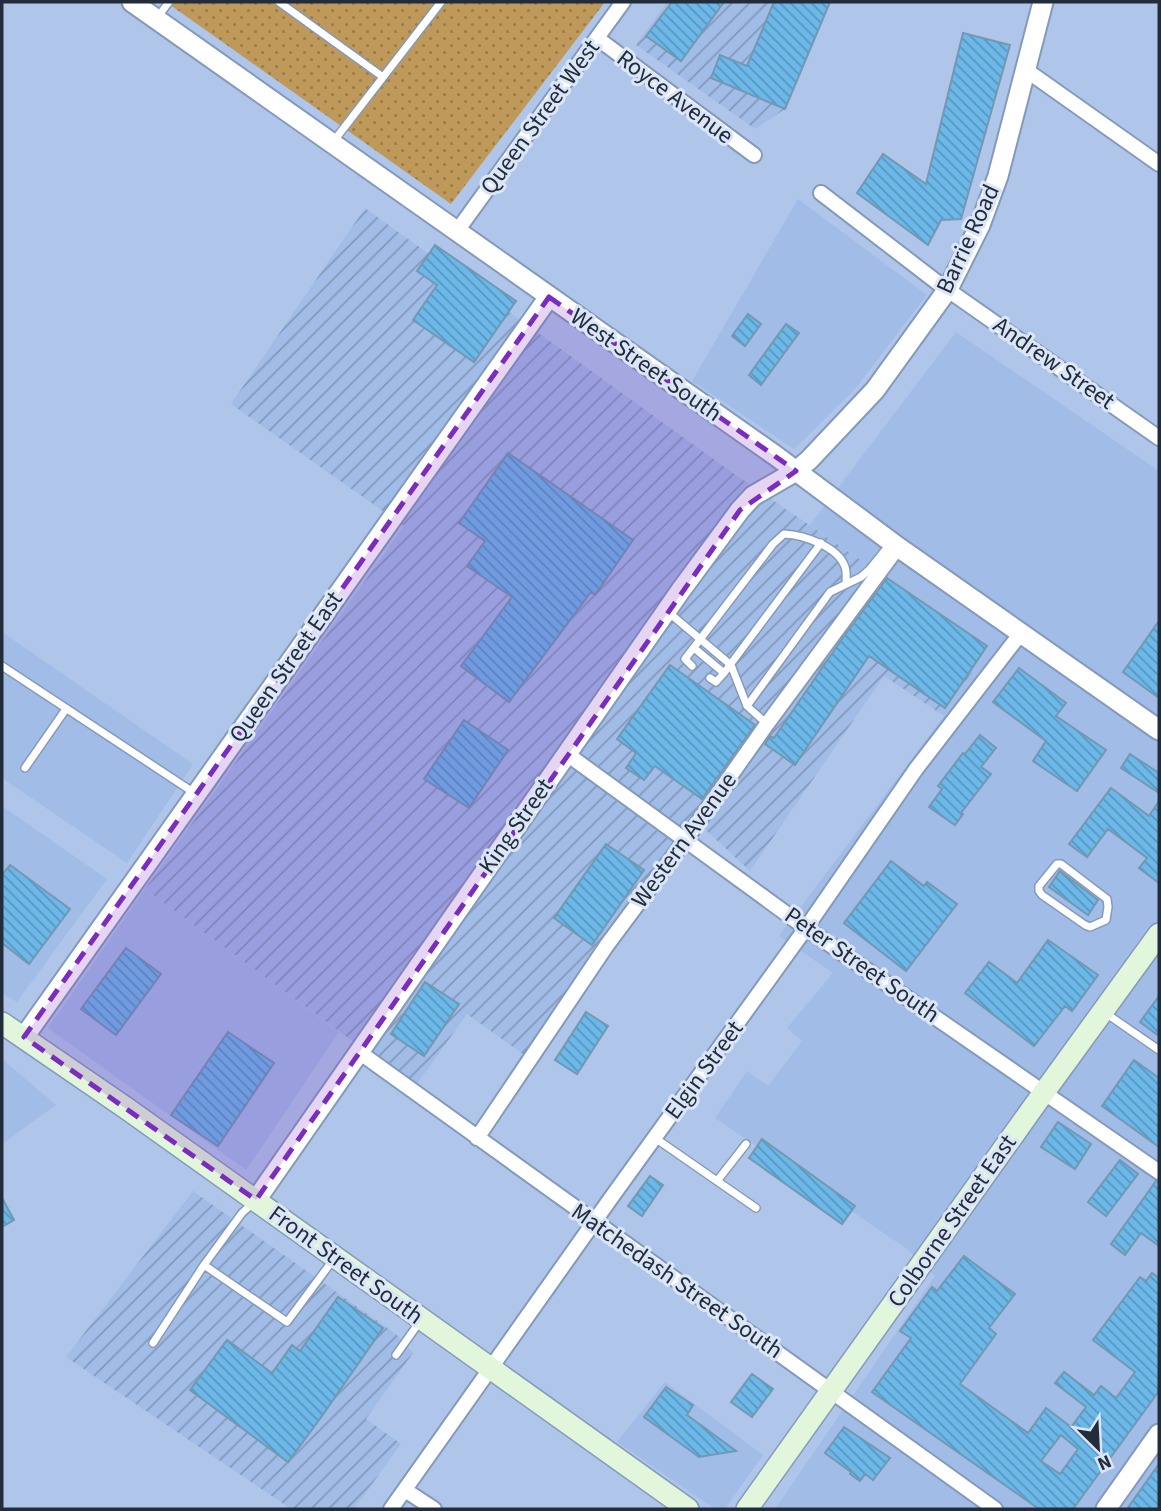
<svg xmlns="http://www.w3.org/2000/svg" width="1161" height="1511" font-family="'Source Sans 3',sans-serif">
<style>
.built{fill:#a1bce6}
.industrial{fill:url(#industrial-furrows)}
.park{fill:url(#park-dots)}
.building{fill:url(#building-back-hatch);stroke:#7398b1;stroke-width:2;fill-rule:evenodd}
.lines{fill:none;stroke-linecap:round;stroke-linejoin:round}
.service-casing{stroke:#849abb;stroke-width:10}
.minor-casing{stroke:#849abb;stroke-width:18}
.tertiary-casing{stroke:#849abb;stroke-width:23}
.secondary-casing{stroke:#849abb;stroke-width:24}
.service{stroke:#fff;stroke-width:7}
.minor{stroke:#fff;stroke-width:14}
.tertiary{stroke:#fff;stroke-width:19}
.secondary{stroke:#e1f6da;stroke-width:21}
.marked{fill:#7b2cbf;fill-opacity:0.2;stroke:#7b2cbf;stroke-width:5;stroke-dasharray:14 9;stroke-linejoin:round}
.labels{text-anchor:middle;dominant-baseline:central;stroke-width:6;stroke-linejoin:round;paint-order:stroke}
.street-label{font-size:24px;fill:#232c3a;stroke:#dae6f8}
</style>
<defs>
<pattern id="industrial-furrows" width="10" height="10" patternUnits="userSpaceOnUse" patternTransform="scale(1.75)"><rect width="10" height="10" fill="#a1bce6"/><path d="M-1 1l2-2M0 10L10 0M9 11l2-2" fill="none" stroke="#8399bb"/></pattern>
<pattern id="park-dots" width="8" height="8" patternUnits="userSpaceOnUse" patternTransform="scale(1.75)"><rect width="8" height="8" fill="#be995a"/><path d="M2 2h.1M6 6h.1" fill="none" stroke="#9a7d4b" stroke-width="1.8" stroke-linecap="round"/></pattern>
<pattern id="building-back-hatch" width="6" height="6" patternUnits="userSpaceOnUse" patternTransform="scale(1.75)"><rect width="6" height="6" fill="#6cb8e9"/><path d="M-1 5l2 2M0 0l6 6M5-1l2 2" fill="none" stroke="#5896be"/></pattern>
</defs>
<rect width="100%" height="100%" fill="#afc6ea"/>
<path class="built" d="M798 199 927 295 854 390 794 449 692 381Z
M956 332 1159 471V1509H775L935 1276 907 1249 715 1118 747 1071 768 1086 802 1041 787 1028 833 973 779 936 944 716 988 647 810 525Z
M2 632 193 764 127 863 2 778Z
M2 806 107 879 17 1002 2 993Z
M145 889 339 1032 246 1170 48 1028Z
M2 1059 56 1105 2 1144Z
M665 1382 763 1455 725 1509H715L617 1442Z"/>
<path class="industrial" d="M667 2H830L785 109 755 129 636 45Z
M365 208 733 473 988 647 944 716 884 676 750 871 695 820 530 1059 467 1014 415 1087 145 889 404 526 231 404Z
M193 1191 396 1334 413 1353 366 1419 401 1444 354 1509H291L66 1357Z"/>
<path class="park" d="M166 2H605L451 204Z"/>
<path class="building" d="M672 2H724L681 61 646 36Z
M774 2H830L785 109 711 78 720 55 747 66Z
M963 33 1010 45 961 219 941 220 928 245 857 193 883 154 926 184Z
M435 245 516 301 474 362 413 320 437 285 417 271Z
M748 314 761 324 745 346 732 336Z
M786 324 799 333 761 385 749 375Z
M508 453 633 540 595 595 591 592 509 702 461 666 512 597 467 566 485 541 459 523Z
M887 578 987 646 945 708 869 656 795 765 765 744 770 736 774 738 842 639Z
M1159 621V698L1123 672Z
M670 665 755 725 702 799 655 766 644 780 626 768 636 753 617 739Z
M1019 668 1066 703 1056 716 1106 750 1077 791 1033 761 1046 741 993 702Z
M464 720 508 750 469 808 424 779Z
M980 735 996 748 981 767 991 774 961 813 963 814 955 825 929 807 942 789 938 786 963 753 965 754Z
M1130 754 1159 773V793L1121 768Z
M1111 788 1149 816 1159 801V883L1139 868 1147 858 1108 829 1087 857 1069 844Z
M606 844 644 870 592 945 554 918Z
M891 861 924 886 927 882 957 904 906 971 844 923Z
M10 865 70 909 29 964 2 943V875Z
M1060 871 1098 900 1088 915 1049 887Z
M1048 940 1098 975 1072 1011 1065 1006 1034 1046 965 993 989 962 1017 983Z
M126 948 161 974 116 1035 81 1009Z
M425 982 459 1004 424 1056 391 1034Z
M1159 996V1036L1140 1022Z
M586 1012 608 1026 577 1074 555 1060Z
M228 1032 274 1063 218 1146 171 1115Z
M1134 1060 1159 1078V1147L1102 1106Z
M1058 1122 1091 1144 1075 1169 1041 1147Z
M762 1139 855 1206 842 1224 749 1158Z
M1120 1160 1138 1174 1106 1216 1088 1202Z
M650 1176 663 1185 642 1216 628 1206Z
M1156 1181H1159V1246L1141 1233 1125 1255 1111 1244Z
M2 1198 14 1220 2 1227Z
M964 1256 1015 1294 989 1328 996 1334 960 1384 1028 1433 1046 1408 1071 1427 1086 1407 1055 1383 1064 1372 1094 1395 1101 1386 1116 1398 1135 1372 1093 1340 1140 1277 1146 1281 1152 1273 1159 1278V1391L1073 1509H1039L872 1392 911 1338 900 1331 932 1287 937 1291ZM1061 1435 1078 1449 1060 1474 1041 1461Z
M338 1297 383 1328 322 1416 288 1462 190 1390 227 1340 272 1373 292 1345 300 1351Z
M752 1374 773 1389 752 1417 731 1402Z
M666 1387 693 1405 687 1415 736 1451 699 1457 644 1417Z
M844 1427 890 1458 873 1480 865 1474 860 1481 850 1474 851 1472 825 1453Z
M1159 1464V1509H1127Z"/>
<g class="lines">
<defs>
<path id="service" d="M279 2 383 77
M157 18 169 2
M333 142 441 2
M668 612 731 665 747 706 830 592 861 577 869 570 891 543
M694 648 724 673
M2 666 196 794
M692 666 685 659 773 544 784 534C803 535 838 546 845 567 847 572 846 579 846 584
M710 678 716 682 724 673 821 543
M747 706 767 724
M25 768 66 709
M1057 864H1061L1065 867 1107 899 1108 907 1106 920 1090 927 1085 925 1042 895 1039 891V886Z
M1104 1012 1159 1050
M655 1138 756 1208
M717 1181 746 1144
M204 1265 287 1322 333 1260
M153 1343 204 1265 242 1213 253 1203
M396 1355 421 1320"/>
<path id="minor" d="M597 38 754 155
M1026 70 1159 164
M821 193 938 283 1159 438
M457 231 623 2
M567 754 806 928 1159 1172
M359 1052C570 1205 784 1356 995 1509
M477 1138 607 945 686 839 767 724 898 547
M405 1490 434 1509
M391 1509 611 1198 806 928 916 769 1021 633"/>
<path id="tertiary" d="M132 2 776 456 898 547 1159 730
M24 1037 549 297
M256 1200 681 590 740 510 753 496 796 471 809 460 875 390 948 289 980 225 998 176 1043 2
M1106 1509 1159 1434"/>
<path id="secondary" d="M2 1023 126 1108 688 1509
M747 1509 1034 1106 1159 934"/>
</defs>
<use href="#service" class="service-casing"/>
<use href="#minor" class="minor-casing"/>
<use href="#tertiary" class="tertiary-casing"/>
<use href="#secondary" class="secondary-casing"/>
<use href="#service" class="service"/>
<use href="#minor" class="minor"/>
<use href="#tertiary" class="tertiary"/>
<use href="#secondary" class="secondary"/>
</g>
<path class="marked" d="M549 297 796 471 740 510 256 1200 24 1037Z"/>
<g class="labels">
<g class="street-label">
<text transform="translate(675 97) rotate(37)">Royce Avenue</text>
<text transform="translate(540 117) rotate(-54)">Queen Street West</text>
<text transform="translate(968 239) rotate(-65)">Barrie Road</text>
<text transform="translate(1054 363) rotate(35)">Andrew Street</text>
<text transform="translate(646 365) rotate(35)">West Street South</text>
<text transform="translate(286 667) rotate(-55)">Queen Street East</text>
<text transform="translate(516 826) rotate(-55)">King Street</text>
<text transform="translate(684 840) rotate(-54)">Western Avenue</text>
<text transform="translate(862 965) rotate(35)">Peter Street South</text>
<text transform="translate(704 1070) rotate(-54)">Elgin Street</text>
<text transform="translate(952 1221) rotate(-55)">Colborne Street East</text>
<text transform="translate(346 1265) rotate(36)">Front Street South</text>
<text transform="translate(677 1281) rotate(35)">Matchedash Street South</text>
</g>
</g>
<rect width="1161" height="1511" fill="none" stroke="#232c3a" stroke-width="7"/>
<g transform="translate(1098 1448) rotate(156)" stroke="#dae6f8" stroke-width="5" paint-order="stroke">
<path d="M0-5L12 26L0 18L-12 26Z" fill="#232c3a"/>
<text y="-10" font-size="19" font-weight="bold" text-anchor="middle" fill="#232c3a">N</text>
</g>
</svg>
